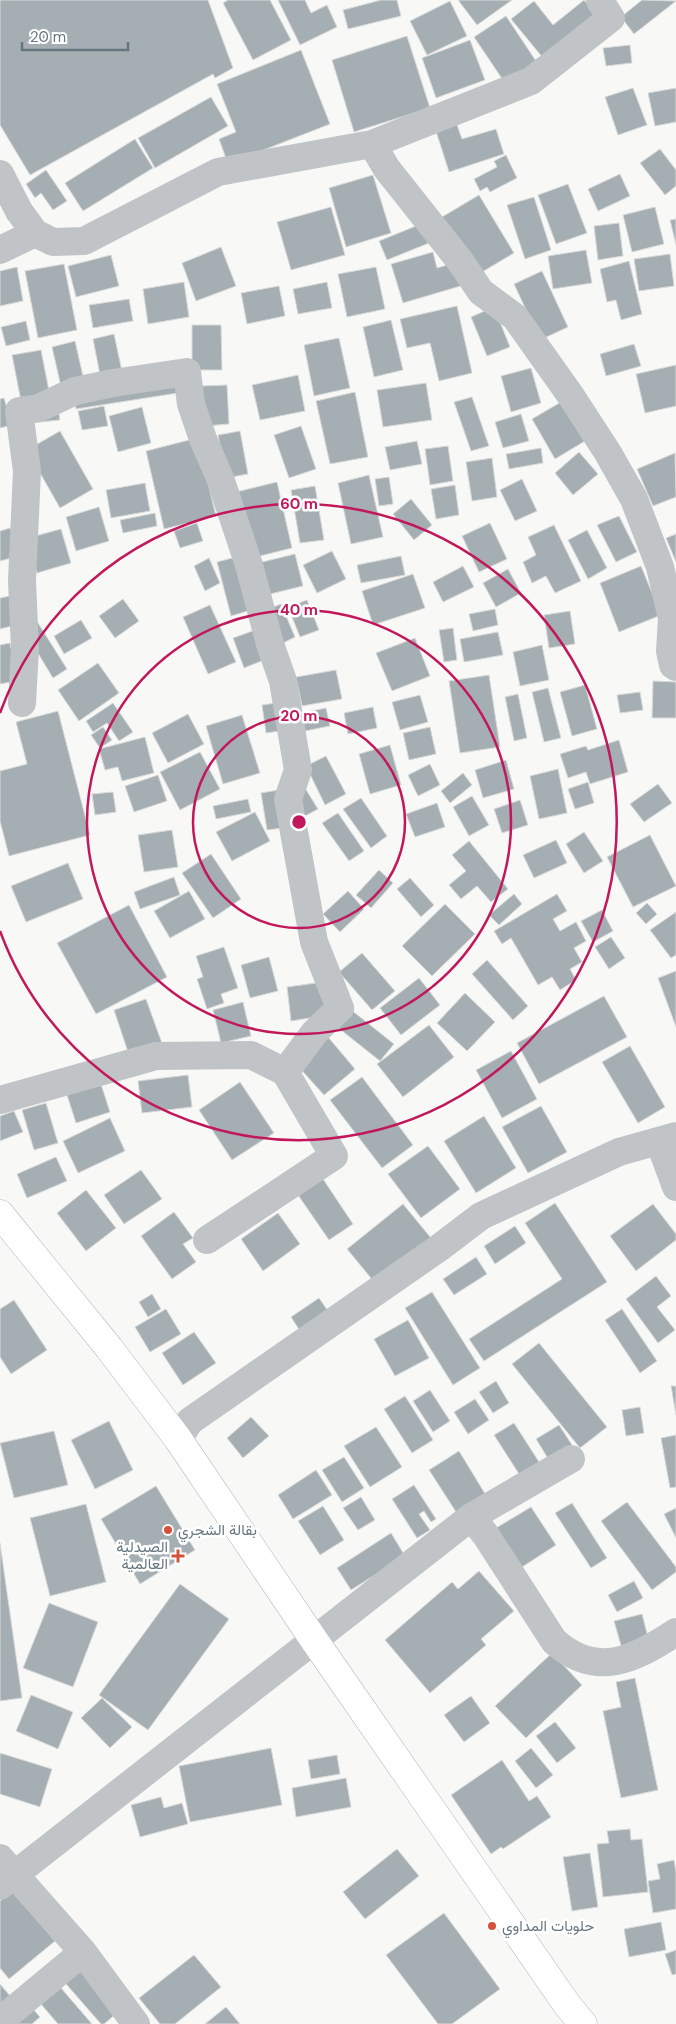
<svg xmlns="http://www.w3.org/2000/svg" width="676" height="2024" font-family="'DM Sans',Vazirmatn,sans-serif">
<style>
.building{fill:#a5aeb3;stroke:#dadad9}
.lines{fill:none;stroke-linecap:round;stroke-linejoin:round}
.secondary-casing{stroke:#b2b8bc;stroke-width:29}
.minor{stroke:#c0c4c7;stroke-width:28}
.secondary{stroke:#fff;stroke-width:28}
.ring{fill:none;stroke:#c2185b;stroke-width:2.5}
.poi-dot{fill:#d5523a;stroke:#fff;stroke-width:2}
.labels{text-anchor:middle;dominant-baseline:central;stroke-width:5;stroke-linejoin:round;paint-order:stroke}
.poi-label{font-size:15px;fill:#66767f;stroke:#fff;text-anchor:start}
.centre{fill:#c2185b;stroke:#fff;stroke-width:2.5}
.ring-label{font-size:15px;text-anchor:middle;font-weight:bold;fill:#c2185b;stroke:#fff;stroke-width:5;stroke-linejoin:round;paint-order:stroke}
</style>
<rect width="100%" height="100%" fill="#f8f8f6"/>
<path class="building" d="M0 0H208L233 68 215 78 213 74 30 175 0 125Z
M228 0H270L291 40 253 60 223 3Z
M278 0H305L311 13 327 5 337 27 300 45Z
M381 0H397L401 16 348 29 343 10Z
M458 0H512L477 25Z
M584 0 601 20 548 64 511 19 534 1 553 25Z
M642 0 676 1 634 34 621 17Z
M450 1 467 36 427 55 410 21Z
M506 16 538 64 507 86 474 37Z
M407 36 430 108 354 132 332 60Z
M470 40 485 80 436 98 422 58Z
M630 45 632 63 606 66 603 48Z
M301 50 330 124 228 164 219 139 236 132 217 84Z
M633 88 647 125 618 135 605 97Z
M676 88V122L655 126 648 93Z
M211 97 228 126 155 168 138 138Z
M456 122 462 139 496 129 504 154 449 172 435 128Z
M135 139 153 168 83 211 65 183Z
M660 149 676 170V186L665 195 640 163Z
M506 155 517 178 490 192 487 187 480 191 474 179 497 167 494 161Z
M46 170 67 201 53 210 41 193 35 198 26 184Z
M620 174 630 196 598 211 588 189Z
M373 175 391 233 346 247 329 188Z
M568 184 587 233 556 244 538 195Z
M479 195 514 253 477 275 442 217Z
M534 197 551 250 525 259 507 205Z
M331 207 345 255 291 270 277 222Z
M655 207 664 244 632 252 623 215Z
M676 219V245L670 220Z
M619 223 623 256 598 260 594 226Z
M421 224 429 243 387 260 379 241Z
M221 247 236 286 196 301 182 263Z
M586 250 592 283 553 289 548 256Z
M433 252 437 268 457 262 464 285 403 303 391 264Z
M670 254 674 286 639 291 634 259Z
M111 255 119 286 76 297 68 266Z
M629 261 642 314 621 320 616 300 607 302 600 269Z
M64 264 77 330 38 338 25 271Z
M17 267 23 301 0 306V271Z
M376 267 385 309 347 317 338 274Z
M542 271 568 327 540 340 514 284Z
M184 282 189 317 148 324 143 289Z
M327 282 332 308 298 314 293 289Z
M279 286 285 316 247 324 241 293Z
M129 299 133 321 93 328 89 305Z
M457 306 472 373 439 381 430 343 407 348 400 319Z
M494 307 510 347 487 356 471 317Z
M391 320 403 370 374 377 363 327Z
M26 321 30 340 6 346 1 327Z
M192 325H221L222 370H192Z
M114 334 123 376 101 380 93 339Z
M339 338 350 388 314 396 304 345Z
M75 341 85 385 62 391 52 347Z
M634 344 641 366 606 376 600 354Z
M41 350 50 396 21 401 12 355Z
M676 365V406L645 413 636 374Z
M531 368 541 403 511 412 501 376Z
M298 375 305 411 260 420 252 385Z
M181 378 184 392 76 409 73 395Z
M426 383 432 420 383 427 377 390Z
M227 385 229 424 205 426 202 386Z
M355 392 368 457 330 464 316 401Z
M472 397 489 446 471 451 454 402Z
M4 398 12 425 0 428V399Z
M561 402 585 441 555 459 532 419Z
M104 406 108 426 82 430 78 411Z
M142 407 151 443 118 452 109 416Z
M58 409 60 420 30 423Z
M521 414 529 441 503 448 495 422Z
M301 426 316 469 289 478 274 435Z
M60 431 93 489 60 508 27 450Z
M240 431 248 474 226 478 218 435Z
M197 438 216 516 164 529 146 451Z
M417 441 422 464 390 470 385 447Z
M448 446 453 481 430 485 425 449Z
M541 448 543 463 509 469 506 454Z
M579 452 598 474 573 495 555 473Z
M675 453 676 497 653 506 637 469Z
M492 458 497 497 472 501 466 462Z
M369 475 383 537 351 544 338 483Z
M389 477 393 504 379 506 375 479Z
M522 479 537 511 515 521 500 490Z
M277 482 292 548 252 558 236 492Z
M145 483 150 511 111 518 106 490Z
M455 485 459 515 436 519 431 489Z
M315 486 324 540 300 543 291 490Z
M411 499 432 525 414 540 393 514Z
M99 507 109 541 76 551 66 517Z
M155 513 157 526 123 533 120 520Z
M619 516 637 552 616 562 597 525Z
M197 523 203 541 180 548 174 531Z
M490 523 507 559 479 572 462 536Z
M554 525 581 581 555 593 546 576 532 583 523 562 536 555 528 537Z
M10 528 19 556 0 561V531Z
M61 529 71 563 37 573 28 538Z
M587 530 607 568 588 579 568 540Z
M676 534V562L666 538Z
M332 551 346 579 317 593 303 565Z
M295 554 303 586 266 595 258 563Z
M401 556 405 575 361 583 357 565Z
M236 557 251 610 231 616 217 562Z
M209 558 220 583 205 591 194 566Z
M463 566 474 587 443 602 433 582Z
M641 566 661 615 619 632 600 583Z
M508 569 521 593 496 607 483 583Z
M413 574 425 608 373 625 362 591Z
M10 596 16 625 0 629V598Z
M123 599 139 621 115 638 99 616Z
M307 600 319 630 300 637 288 607Z
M281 604 295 637 283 643 268 609Z
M210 605 236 662 208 674 183 617Z
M495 609 498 625 473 631 469 614Z
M570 611 575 644 549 648 544 615Z
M81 620 92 638 64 654 54 636Z
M38 623 67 669 53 678 25 632Z
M453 628 457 660 444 662 439 630Z
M258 629 269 658 244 668 233 638Z
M498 632 503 655 464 662 460 639Z
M415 638 430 676 392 691 376 653Z
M10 643 17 681 0 684V645Z
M542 645 549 680 520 686 513 652Z
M98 663 119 693 79 721 58 690Z
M336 670 342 699 302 706 296 677Z
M489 675 500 747 460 753 449 681Z
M653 681 676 682V718H652Z
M585 685 597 729 572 736 560 692Z
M548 688 561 738 544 742 532 692Z
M640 692 643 710 620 713 617 695Z
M518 694 527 738 514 741 505 697Z
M420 695 428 722 400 730 392 702Z
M113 703 133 732 119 741 107 723 93 732 86 721Z
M276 703 280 731 266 733 262 705Z
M373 707 377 728 348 734 344 713Z
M326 708 330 726 305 731 301 713Z
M58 711 90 835 9 856 0 821V771L27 764 16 722Z
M188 714 204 744 168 763 152 733Z
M242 715 260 773 223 784 206 726Z
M103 727 112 740 100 748 91 735Z
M430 727 436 754 409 760 403 733Z
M145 737 154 773 122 781 118 767 105 770 99 749Z
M619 740 628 772 590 784 586 772 568 778 560 754 586 746 588 750Z
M390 745 401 785 370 794 359 754Z
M200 752 220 789 180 810 160 772Z
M326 756 346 794 325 805 306 766Z
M506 760 514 789 483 798 475 770Z
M430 764 440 785 418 796 408 775Z
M558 769 567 813 539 819 530 776Z
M463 773 472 785 450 803 441 791Z
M158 775 167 801 134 812 125 786Z
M588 782 594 803 575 809 568 789Z
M658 784 672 803 644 822 630 804Z
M305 788 318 809 305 816 292 795Z
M284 789 290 827 267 830 261 793Z
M113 792 116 812 95 815 92 794Z
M472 796 489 825 469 836 453 807Z
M361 798 387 836 371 848 343 809Z
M248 799 251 812 216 819 213 806Z
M520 800 528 825 502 833 494 809Z
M437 803 445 827 415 837 406 814Z
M255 812 270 841 232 861 216 832Z
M338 813 364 851 349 861 322 823Z
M172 830 178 867 144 872 138 835Z
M584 832 603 861 584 873 566 844Z
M650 835 676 886 633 907 607 857Z
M556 840 567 863 534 878 523 855Z
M469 841 508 889 491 902 477 886 461 899 449 885 466 871 452 855Z
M211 854 241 899 213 918 182 873Z
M68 863 83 899 26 922 11 886Z
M379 870 393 883 371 908 356 895Z
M174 877 180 895 140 909 134 892Z
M410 878 434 905 421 917 397 889Z
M189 891 205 919 170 938 154 911Z
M348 891 364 909 340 932 323 914Z
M514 894 522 904 499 925 489 915Z
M557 894 567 911 553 919 560 931 576 922 586 941 574 948 582 962 570 969 576 980 560 990 552 977 538 985 511 938 502 944 494 931Z
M647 903 657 914 646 924 636 913Z
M445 904 475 934 432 976 402 946Z
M129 905 167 977 96 1014 57 943Z
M602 910 613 931 593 942 581 921Z
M676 912V955L671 958 650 930Z
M611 937 625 958 609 969 595 947Z
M224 947 238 988 221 994 224 1003 207 1009 197 979 203 977 196 956Z
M362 953 395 991 372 1010 339 972Z
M269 957 278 991 250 998 241 965Z
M487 960 528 1006 513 1020 472 974Z
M676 971V1027L658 978Z
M419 978 440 1005 401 1035 380 1008Z
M323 982 328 1015 291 1021 287 987Z
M465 993 495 1022 467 1051 437 1023Z
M604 996 627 1037 539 1084 517 1043Z
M146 999 163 1046 130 1058 114 1010Z
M243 1002 251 1036 221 1043 213 1010Z
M350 1009 394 1044 380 1061 336 1026Z
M429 1025 454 1057 403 1097 377 1064Z
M328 1037 355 1069 324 1095 296 1064Z
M630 1046 665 1107 638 1123 602 1062Z
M511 1051 537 1099 502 1118 476 1070Z
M188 1075 192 1107 142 1113 138 1081Z
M362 1077 413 1145 382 1168 330 1100Z
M100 1081 110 1112 76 1123 66 1092Z
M240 1082 274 1133 232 1160 199 1110Z
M46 1103 58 1143 34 1150 22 1110Z
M541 1106 567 1152 528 1173 502 1127Z
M14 1111 23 1132 0 1141V1116Z
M484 1116 516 1168 476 1193 444 1141Z
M110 1118 125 1151 78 1173 63 1141Z
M428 1146 460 1189 421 1218 388 1174Z
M56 1157 67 1181 27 1198 17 1174Z
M141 1170 162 1199 124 1224 104 1195Z
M323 1179 353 1224 329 1240 298 1195Z
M86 1190 116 1228 86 1251 57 1213Z
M555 1203 607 1282 484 1361 469 1339 562 1279 525 1223Z
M403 1204 431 1238 375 1283 347 1249Z
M653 1204 676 1234V1240L636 1271 610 1236Z
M174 1212 193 1238 183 1244 196 1262 172 1279 141 1236Z
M278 1213 300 1244 263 1271 241 1239Z
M515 1226 526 1243 495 1264 484 1246Z
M476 1257 487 1274 454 1295 443 1279Z
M656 1276 671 1296 657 1307 675 1330 658 1343 626 1299Z
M432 1292 480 1368 453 1385 405 1308Z
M152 1294 161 1309 148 1317 139 1302Z
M319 1298 330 1314 302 1334 291 1317Z
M14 1300 47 1350 11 1374 0 1357V1309Z
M166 1309 181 1334 150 1352 135 1327Z
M622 1309 657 1361 640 1373 605 1320Z
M408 1320 429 1358 395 1376 374 1339Z
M194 1332 216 1363 183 1385 162 1353Z
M539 1343 607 1427 580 1448 512 1364Z
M496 1381 509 1403 493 1413 479 1392Z
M671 1386H676V1415Z
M430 1390 450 1421 433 1432 413 1401Z
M405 1396 433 1440 412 1453 384 1409Z
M475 1399 489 1420 468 1434 454 1412Z
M640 1407 644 1433 626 1436 622 1410Z
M251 1417 269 1436 243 1458 227 1438Z
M109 1421 133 1470 95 1489 71 1440Z
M514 1423 541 1465 521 1477 494 1435Z
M559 1425 572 1445 549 1460 536 1439Z
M376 1427 402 1467 370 1487 344 1446Z
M54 1431 68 1485 14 1498 0 1443Z
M676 1435V1487L670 1488 661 1438Z
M459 1451 487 1497 458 1515 429 1470Z
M344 1457 364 1488 342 1502 322 1470Z
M316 1470 332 1495 293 1519 278 1495Z
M414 1485 436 1519 431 1522 424 1511 419 1514 430 1530 417 1538 392 1499Z
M156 1486 195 1550 140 1584 101 1519Z
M361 1497 375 1520 358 1530 343 1508Z
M627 1502 676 1567V1572L652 1590 601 1521Z
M572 1503 607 1558 591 1568 555 1513Z
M86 1504 106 1582 50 1596 30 1518Z
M323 1506 344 1540 320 1555 298 1521Z
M531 1507 556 1545 516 1571 491 1531Z
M676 1508V1538L664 1514Z
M391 1533 405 1556 351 1590 337 1568Z
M0 1543 22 1698 0 1701Z
M479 1571 514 1611 481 1639 486 1645 430 1693 385 1640 452 1582 458 1589Z
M634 1581 643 1598 617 1612 608 1595Z
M180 1584 229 1619 148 1730 99 1695Z
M49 1603 98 1622 73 1687 23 1668Z
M642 1614 649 1641 622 1649 614 1621Z
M552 1653 582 1685 526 1738 495 1706Z
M635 1678 658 1790 621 1798 603 1711 621 1707 616 1682Z
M31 1695 73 1712 58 1749 16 1731Z
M471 1696 490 1723 464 1742 444 1715Z
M102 1698 132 1727 110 1748 81 1718Z
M555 1722 576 1748 557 1763 536 1736Z
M271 1748 282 1805 190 1822 179 1766Z
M531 1748 553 1775 536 1788 515 1761Z
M0 1753 52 1769 40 1807 0 1794Z
M337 1755 340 1774 311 1779 308 1760Z
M502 1760 529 1801 537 1796 551 1817 503 1849 501 1847 491 1854 451 1795Z
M346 1778 351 1807 296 1817 292 1788Z
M161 1797 164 1808 182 1803 188 1824 140 1837 131 1805Z
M630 1829 631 1840 642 1839 648 1892 603 1897 597 1844 609 1843 607 1831Z
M397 1849 419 1876 365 1919 343 1892Z
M590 1853 598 1907 572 1911 563 1857Z
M674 1860 676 1872V1909L653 1913 648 1881 660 1879 657 1864Z
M12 1891 55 1941 9 1979 0 1968V1901Z
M444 1913 500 1989 452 2024H438L386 1955Z
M661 1922 666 1950 629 1957 624 1929Z
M676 1950V1974L672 1975 665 1954Z
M194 1955 221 1987 175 2024H160L139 1998Z
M76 1963 118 2012 104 2024H101L60 1977Z
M0 1984 11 1997 0 2006Z
M61 1988 92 2024H58L41 2004Z
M27 2002 40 2017 32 2024H2Z
M226 2007 240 2024H205Z"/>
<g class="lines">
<defs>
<path id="secondary" d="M0 1214 109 1348 178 1439 314 1640 568 2006 583 2024"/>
</defs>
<use href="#secondary" class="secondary-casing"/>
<path class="minor" d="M372 144 387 169 460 261 481 292 515 317 571 396 608 453 634 499 660 567 672 618 670 651 673 665 676 667
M0 174 19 211 35 233 53 242 84 241 218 172 372 144 531 81 611 18 600 1 601 0
M0 250 35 233
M22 703 25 649 22 581 27 471 19 411 39 408 75 391 113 383 187 372 191 404 203 439 220 478 249 565 270 644 283 681 298 770 288 799 314 942 340 1008 315 1032 285 1072
M0 1100 156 1056 251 1055 285 1072 334 1156 207 1240
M659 1141 676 1187
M178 1439 190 1421 439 1248 481 1216 619 1152 676 1136
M471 1517 485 1534 554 1641C596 1679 634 1660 676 1632
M0 1858 83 1952 136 2024
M0 1886 471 1517 571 1459
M0 2021 83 1952"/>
<use href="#secondary" class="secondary"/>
</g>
<g class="ring">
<circle cx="299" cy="822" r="106"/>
<circle cx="299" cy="822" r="212"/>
<path d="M0 713A318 318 0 1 1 0 931"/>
</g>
<g class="poi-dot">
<circle cx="168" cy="1530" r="5"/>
<path d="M175.5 1548.5h5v5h5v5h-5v5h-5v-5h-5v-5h5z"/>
<circle cx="492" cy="1926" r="5"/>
</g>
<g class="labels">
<g class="poi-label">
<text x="178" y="1530">بقالة الشجري</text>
<text x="168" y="1547" text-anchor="end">الصيدلية<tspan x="168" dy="17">العالمية</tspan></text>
<text x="502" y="1926">حلويات المداوي</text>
</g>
</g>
<circle cx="299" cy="822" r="8" class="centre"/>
<g class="ring-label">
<text x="299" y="509">60 m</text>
<text x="299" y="615">40 m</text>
<text x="299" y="721">20 m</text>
</g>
<path d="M22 42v8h106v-8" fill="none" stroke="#66767f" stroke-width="2.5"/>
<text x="30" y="42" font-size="15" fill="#66767f" stroke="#ffffff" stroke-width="4" paint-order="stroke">20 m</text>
</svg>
